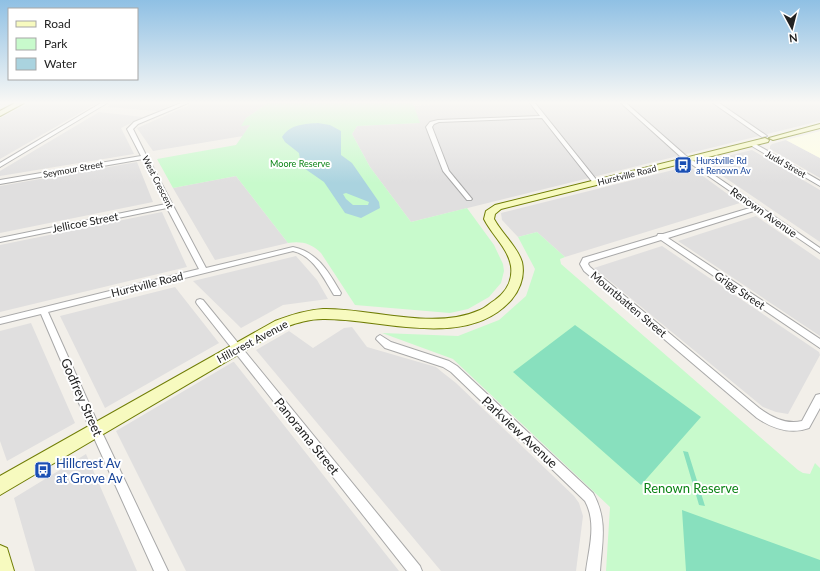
<svg xmlns="http://www.w3.org/2000/svg" width="820" height="571" font-family="Lato,sans-serif">
<style>
.residential{fill:#e0dfdf}
.education{fill:#ffffe5}
.park{fill:#c8facc}
.pitch{fill:#88e0be}
.water{fill:#aad3df;fill-rule:evenodd}
.lines{fill:none;stroke-linecap:round;stroke-linejoin:round}
.street-casing{stroke:#a9a9a9;stroke-width:2}
.secondary-casing{stroke:#707d05;stroke-width:2}
.street{fill:#fff;fill-rule:evenodd}
.secondary{fill:#f7fabf;fill-rule:evenodd}
.labels{text-anchor:middle;dominant-baseline:central;stroke-width:4;stroke-linejoin:round;paint-order:stroke}
.far-transit-label{font-size:9px;fill:#164399;stroke:#fff;text-anchor:start}
.far-park-label{font-size:9px;fill:#0c8416;stroke:#fff}
.far-street-label{font-size:9px;fill:#222;stroke:#fff}
.street-label{font-size:11px;fill:#222;stroke:#fff}
.near-street-label{font-size:13px;fill:#222;stroke:#fff}
.near-transit-label{font-size:13px;fill:#164399;stroke:#fff;text-anchor:start}
.near-park-label{font-size:13px;fill:#0c8416;stroke:#fff}
</style>
<rect width="100%" height="100%" fill="#f2efe9"/>
<path class="residential" d="M30 103H97L0 159V118Z
M113 103H176L158 111 107 107Z
M194 103H268L246 118 250 125 243 136 153 151 137 128Z
M479 103H820V121L411 222 370 167 352 134 357 126 419 123 414 106Z
M99 112 143 117 121 128 134 154 0 176V171Z
M786 140 820 158V178L770 149V146L772 144Z
M752 150 820 190V242L702 162Z
M137 162 153 202 0 233V186Z
M689 166 740 203 565 257 537 232 518 237 502 220 501 213Z
M236 176 288 243 215 260 173 188Z
M162 212 187 267 0 312V245Z
M756 216 820 260V336L678 241Z
M662 246 819 352 820 355 788 414 776 412 763 407 594 268Z
M296 256 317 280 328 299 283 305 241 328 193 281Z
M175 287 219 343 105 408 60 316Z
M31 323 75 423 7 461 0 441V331Z
M352 327 367 347 436 367 442 372 456 383 574 496 579 503 583 516 576 571H441L256 350 289 331 313 348 344 328Z
M233 362H234L399 571H186L116 431Z
M86 454 137 571H35L14 498Z"/>
<path class="education" d="M820 131V158L786 140Z"/>
<path class="park" d="M268 103H413L420 123 357 126 352 134 370 167 411 222 467 208 494 245 503 264 504 271 501 283 489 297 468 309 450 313 355 305 321 253C311 243 301 241 288 243L236 176 173 188 157 159 236 145 250 125 241 126 246 118Z
M537 232 565 257 560 259 561 264 798 470 803 473 810 474 815 463 820 468V571H606L610 507 453 359 382 333 458 336 499 320 526 296 535 269 518 237Z"/>
<path class="pitch" d="M575 325 701 417 641 485 513 372Z
M683 451 688 452 705 506 699 505Z
M682 510 820 560V571H686Z"/>
<path class="water" d="M318 123 330 125 341 131V155L352 163 379 202 380 208 361 218 345 213 324 182 301 166 299 153 285 142 282 137C290 124 305 124 318 123ZM346 193 369 202 368 205H353L346 199 343 194Z"/>
<g class="lines">
<defs>
<path id="street" d="M101 103H107L0 167V163Z
M181 103H188L138 124 133 129 146 155 149 157 148 158 206 268 293 247C318 252 329 273 341 293L340 295H334C324 279 314 256 293 251L48 312 99 426 168 571H154L90 429 41 314 0 324V318L199 269 167 208 0 242V238L166 204 143 159 0 184V180L141 156 127 129 134 122Z
M530 103H535L599 183 598 184H594L542 118 439 122 434 124 432 127 449 171 472 199 471 200H467L443 171 426 127 430 122 438 120 540 116Z
M621 103H626L685 155 820 248V253L757 210 668 238 820 339V348L661 240 589 262 588 264 590 267 759 408C771 417 786 425 802 421L816 395 820 394V408L809 428C790 435 772 428 757 418L584 271 580 264 583 258 657 236 658 234H663L753 207 681 157Z
M713 103H719L767 136 762 137Z
M752 142 820 181V186L750 145V143Z
M200 299 203 300 420 566 422 571H407L197 304 196 302 197 300Z
M380 335 391 342 449 361 457 366 593 493C608 520 602 542 600 571H586C589 548 597 523 585 501L451 372 443 367 385 348 376 339 377 337Z"/>
<path id="secondary" d="M15 103H24L0 116V111Z
M820 124V128L773 140 769 138Z
M765 138 769 140 768 142 501 209 495 214 494 219C502 234 517 246 522 262 525 276 520 289 512 299 467 351 381 318 323 319 309 319 297 323 285 327L0 495V476L275 321C291 315 306 310 323 309 372 308 433 331 480 310 485 308 490 303 495 300 506 292 513 280 511 266 508 248 492 235 484 219L486 211 495 205Z
M0 545 7 548 14 571H0Z"/>
</defs>
<use href="#street" class="street-casing"/>
<use href="#secondary" class="secondary-casing"/>
<use href="#street" class="street"/>
<use href="#secondary" class="secondary"/>
</g>
<linearGradient id="sky" x2="0" y2="1"><stop stop-color="#8fc0e4"/><stop offset="0.56" stop-color="#f9f8f5"/><stop offset="1" stop-color="#f9f8f5" stop-opacity="0"/></linearGradient>
<rect width="820" height="183" fill="url(#sky)"/>
<defs>
<symbol id="bus-square" viewBox="-11 -11 22 22"><rect x="-9" y="-9" width="18" height="18" rx="4" fill="#1a4fb4" stroke="#fff"/><path d="M-5-6H5V4H4V6H2V4H-2V6H-4V4H-5ZM-3.5-4V0h7V-4ZM-3.5 1.2v1.5H-2V1.2ZM2 1.2v1.5H3.5V1.2Z" fill="#fff"/></symbol>
</defs>
<g fill-rule="evenodd">
<use href="#bus-square" x="673" y="155" width="20" height="20"/>
<use href="#bus-square" x="33" y="460" width="20" height="20"/>
</g>
<g class="labels">
<g class="far-transit-label">
<text x="696" y="160">Hurstville Rd<tspan x="696" dy="10">at Renown Av</tspan></text>
</g>
<g class="far-park-label">
<text x="300" y="163">Moore Reserve</text>
</g>
<g class="far-street-label">
<text transform="translate(786 164) rotate(30)">Judd Street</text>
<text transform="translate(73 169) rotate(-10)">Seymour Street</text>
<text transform="translate(627 175) rotate(-14)">Hurstville Road</text>
<text transform="translate(158 182) rotate(63)">West Crescent</text>
</g>
<g class="street-label">
<text transform="translate(764 212) rotate(35)">Renown Avenue</text>
<text transform="translate(85 222) rotate(-11)">Jellicoe Street</text>
<text transform="translate(147 284) rotate(-14)">Hurstville Road</text>
<text transform="translate(740 290) rotate(34)">Grigg Street</text>
<text transform="translate(629 304) rotate(40)">Mountbatten Street</text>
<text transform="translate(252 341) rotate(-28)">Hillcrest Avenue</text>
</g>
<g class="near-street-label">
<text transform="translate(82 397) rotate(66)">Godfrey Street</text>
<text transform="translate(520 432) rotate(43)">Parkview Avenue</text>
<text transform="translate(307 436) rotate(51)">Panorama Street</text>
</g>
<g class="near-transit-label">
<text x="56" y="463">Hillcrest Av<tspan x="56" dy="15">at Grove Av</tspan></text>
</g>
<g class="near-park-label">
<text x="691" y="488">Renown Reserve</text>
</g>
</g>
<rect x="8" y="8" width="130" height="72" fill="#ffffff" stroke="#a7a7a7"/>
<rect x="16" y="21" width="20" height="6" fill="#f7fabf" stroke="#a7a7a7"/>
<text x="44" y="28" font-size="12" fill="#222222">Road</text>
<rect x="16" y="38" width="20" height="12" fill="#c8facc" stroke="#a7a7a7"/>
<text x="44" y="48" font-size="12" fill="#222222">Park</text>
<rect x="16" y="58" width="20" height="12" fill="#aad3df" stroke="#a7a7a7"/>
<text x="44" y="68" font-size="12" fill="#222222">Water</text>
<g transform="translate(792 28) rotate(173)" stroke="#ffffff" stroke-width="3" paint-order="stroke">
<path d="M0-3L7 15L0 10L-7 15Z" fill="#222222"/>
<text y="-6" font-size="11" font-weight="bold" text-anchor="middle" fill="#222222">N</text>
</g>
</svg>
